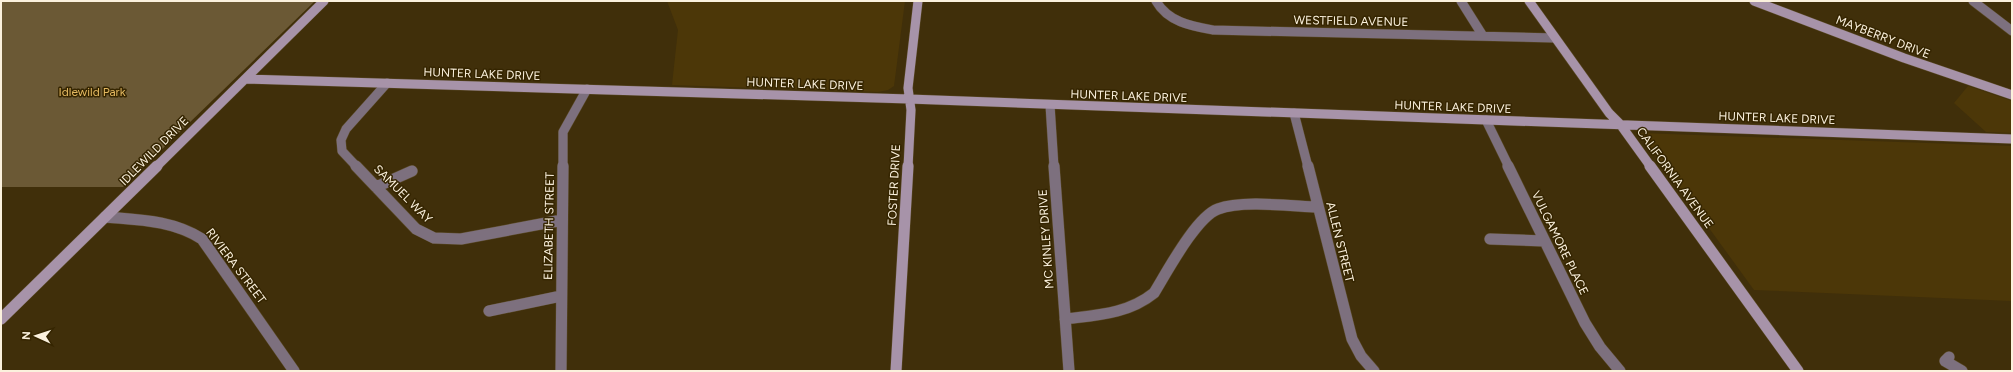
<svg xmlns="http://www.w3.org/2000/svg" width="2013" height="372" font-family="Figtree,sans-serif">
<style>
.built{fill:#4c3708}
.green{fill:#6b5935}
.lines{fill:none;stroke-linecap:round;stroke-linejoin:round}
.street-far1-casing{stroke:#5a4a28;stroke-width:10}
.street-casing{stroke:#5a4a28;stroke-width:12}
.secondary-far1-casing{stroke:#5a4a28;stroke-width:10}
.secondary-casing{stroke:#5a4a28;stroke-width:12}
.street-far1{stroke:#7d707e;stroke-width:9}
.street{stroke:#7d707e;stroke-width:11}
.secondary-far1{stroke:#a793a9;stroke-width:9}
.secondary{stroke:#a793a9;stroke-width:11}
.labels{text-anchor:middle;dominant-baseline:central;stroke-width:3;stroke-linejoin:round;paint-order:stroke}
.street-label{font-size:12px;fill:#fbf1dd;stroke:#352500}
.park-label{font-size:12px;fill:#e4b961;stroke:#352500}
</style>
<rect width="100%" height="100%" fill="#402f0a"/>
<path class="built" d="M667 1H905L894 86 888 90 878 92 672 85 678 30Z
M1968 86 2012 101V133L1986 132 1954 103Z
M1640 133 2012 146V301L1754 290Z"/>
<path class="green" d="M1 1H315L123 187H1Z"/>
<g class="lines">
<defs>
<path id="street-far1" d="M1156 1C1168 22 1191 26 1213 30L1555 38
M1461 1 1483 36
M1973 1 2012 31
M1050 105 1054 167
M1294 113 1308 167
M1486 120 1509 167
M357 167 342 151 341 140 346 129 387 83
M563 167V132L587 89"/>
<path id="street" d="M356 166 416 229 434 238 461 239 562 220
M1054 166 1069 371
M1308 166 1352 339 1361 356 1374 371
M1508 166 1585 323 1600 347 1620 371
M376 187 412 171
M105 217C139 220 172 220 202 239L294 371
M1490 239 1544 241
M489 311 561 296
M1065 319C1097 315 1128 314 1154 293 1167 272 1196 217 1218 209 1242 200 1291 206 1318 207
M1949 357 1945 361 1962 371
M561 371 563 166"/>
<path id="secondary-far1" d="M1529 1 1609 113 1620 124 1651 167
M1754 1 1904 58 2012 95
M246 79 909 99 2012 139
M156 167 324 1
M908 167 911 110 908 88 918 1"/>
<path id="secondary" d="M1650 166 1798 371
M1 319 157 166
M896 371 908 166"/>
</defs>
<use href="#street-far1" class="street-far1-casing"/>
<use href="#street" class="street-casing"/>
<use href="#secondary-far1" class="secondary-far1-casing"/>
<use href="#secondary" class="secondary-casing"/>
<use href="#street-far1" class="street-far1"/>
<use href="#street" class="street"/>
<use href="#secondary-far1" class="secondary-far1"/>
<use href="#secondary" class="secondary"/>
</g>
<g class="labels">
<g class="street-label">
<text transform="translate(1351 21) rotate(1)">WESTFIELD AVENUE</text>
<text transform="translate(1883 37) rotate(21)">MAYBERRY DRIVE</text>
<text transform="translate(482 74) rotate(2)">HUNTER LAKE DRIVE</text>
<text transform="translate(805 84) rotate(2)">HUNTER LAKE DRIVE</text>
<text transform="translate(1129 96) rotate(2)">HUNTER LAKE DRIVE</text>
<text transform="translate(1453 107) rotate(2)">HUNTER LAKE DRIVE</text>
<text transform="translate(1777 118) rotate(2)">HUNTER LAKE DRIVE</text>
<text transform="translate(154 151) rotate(-45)">IDLEWILD DRIVE</text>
<text transform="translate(1675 178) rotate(54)">CALIFORNIA AVENUE</text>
<text transform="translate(894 185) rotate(-87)">FOSTER DRIVE</text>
<text transform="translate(403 194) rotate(45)">SAMUEL WAY</text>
<text transform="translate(549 226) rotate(-89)">ELIZABETH STREET</text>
<text transform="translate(1046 239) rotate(-94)">MC KINLEY DRIVE</text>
<text transform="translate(1340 242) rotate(76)">ALLEN STREET</text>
<text transform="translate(1560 243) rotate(64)">VULGAMORE PLACE</text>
<text transform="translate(236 266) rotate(53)">RIVIERA STREET</text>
</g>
<g class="park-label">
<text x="92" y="92">Idlewild Park</text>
</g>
</g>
<rect width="2013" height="372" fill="none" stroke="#fbf1dd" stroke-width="4"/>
<g transform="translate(36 336) rotate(273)" stroke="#352500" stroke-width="3" paint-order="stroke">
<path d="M0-3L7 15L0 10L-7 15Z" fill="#fbf1dd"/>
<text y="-6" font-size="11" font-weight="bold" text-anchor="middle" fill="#fbf1dd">N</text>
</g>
</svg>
